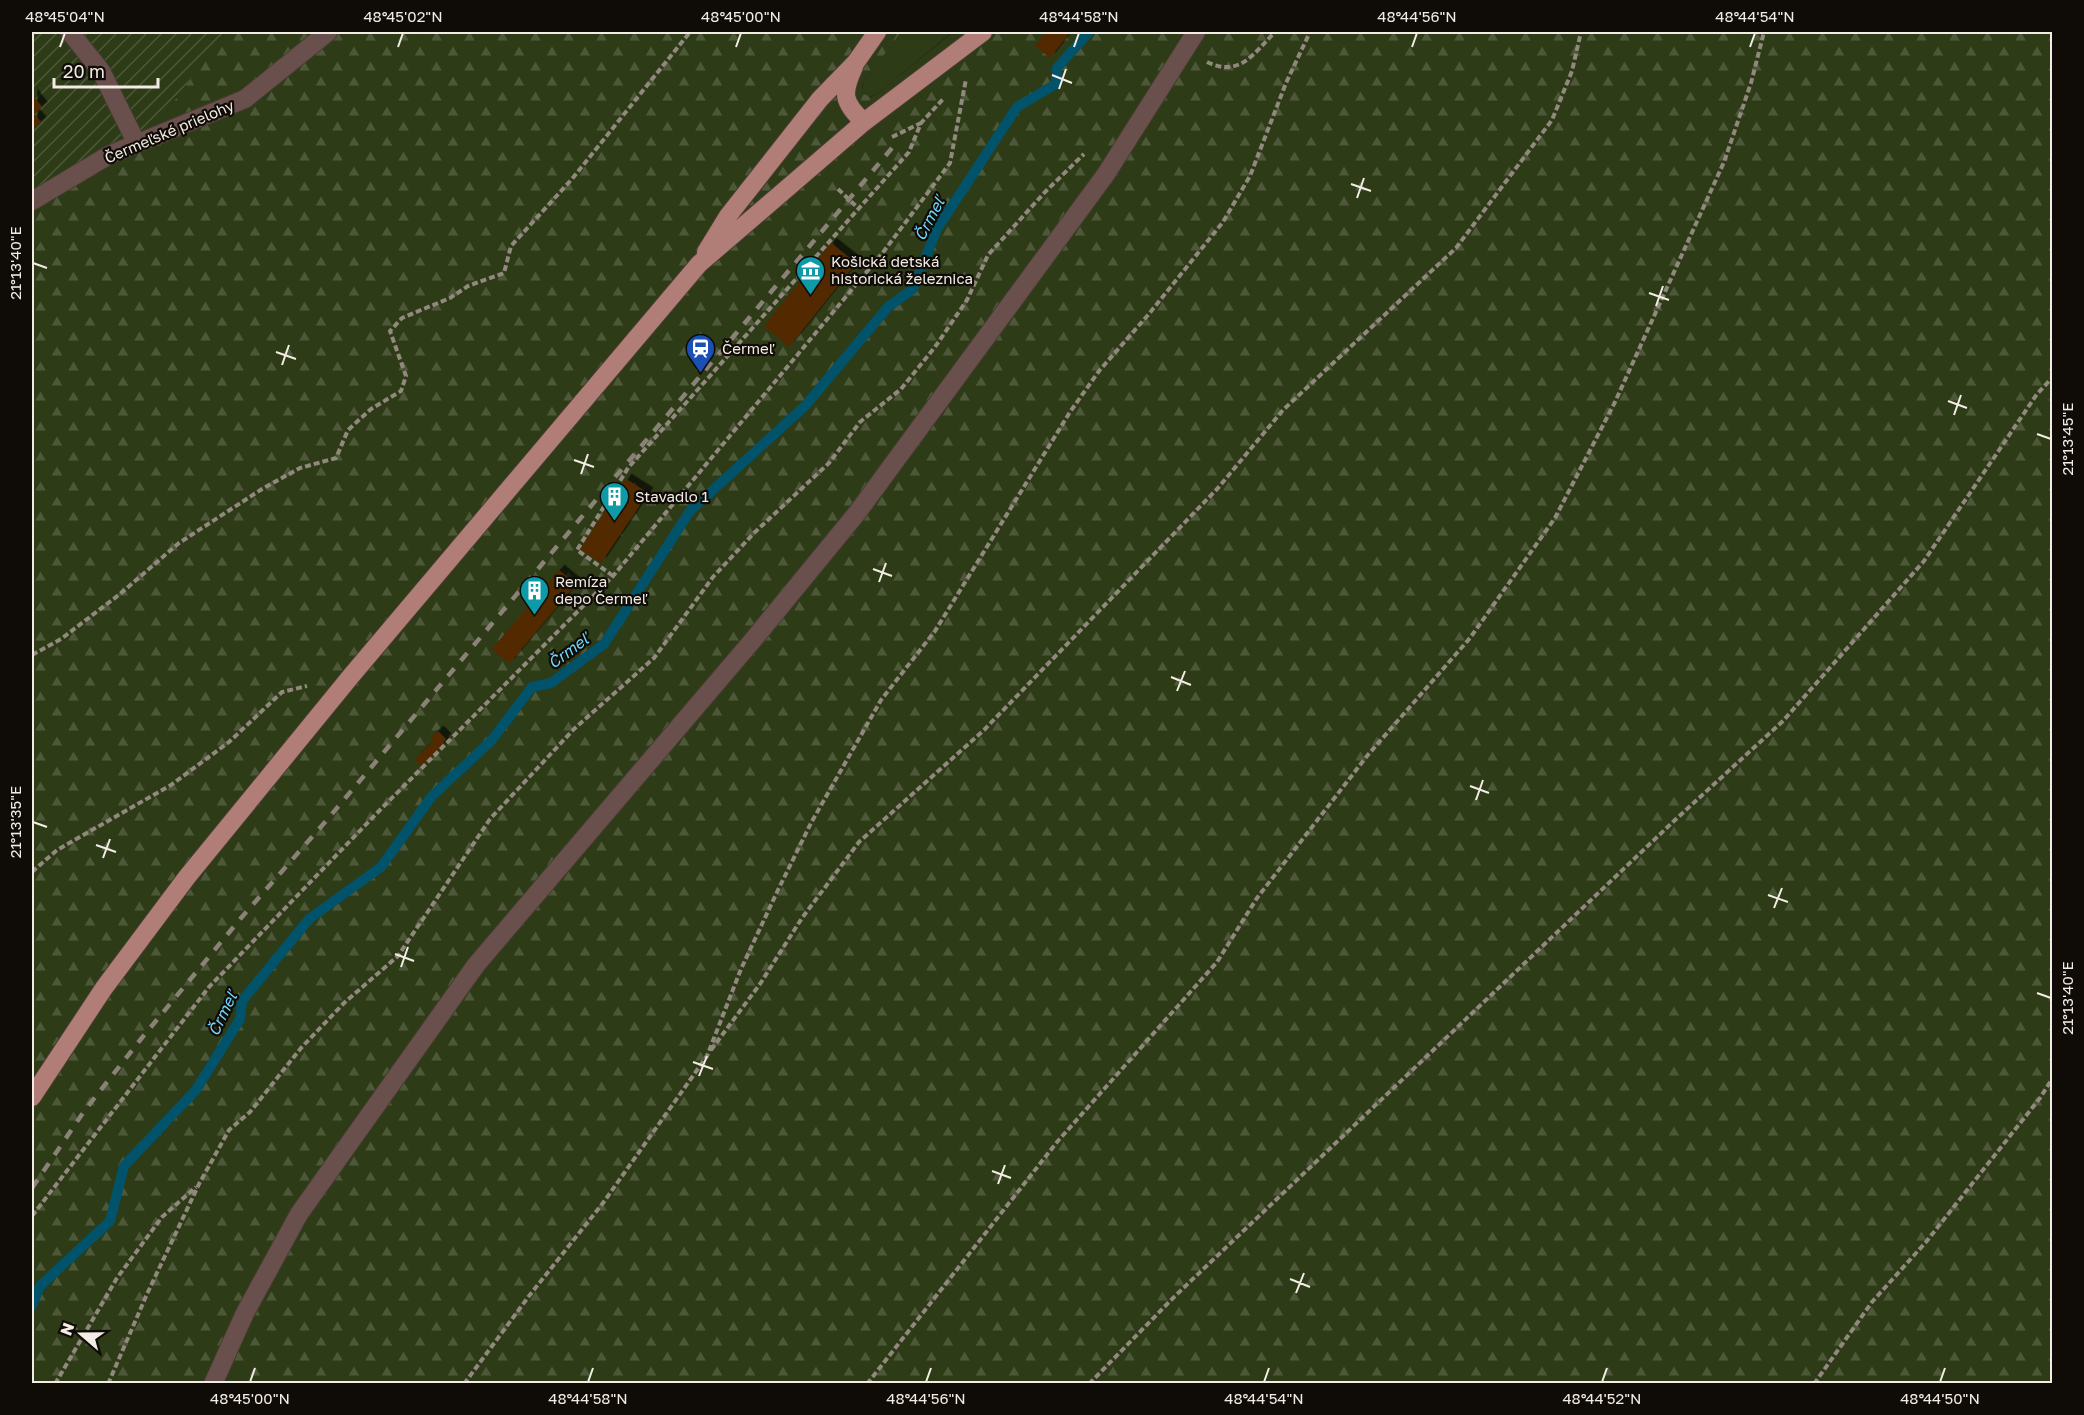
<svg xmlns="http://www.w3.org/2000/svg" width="2084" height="1415" font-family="'Golos Text',sans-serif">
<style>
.green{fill:#2e3b17}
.forest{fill:url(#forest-firs)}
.garden{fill:url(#garden-furrows)}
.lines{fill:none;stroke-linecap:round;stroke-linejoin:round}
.stream{stroke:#00536a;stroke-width:10}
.building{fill:#532a00;filter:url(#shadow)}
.minor-casing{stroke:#473d31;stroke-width:20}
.major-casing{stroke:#473d31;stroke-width:20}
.path{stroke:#91887e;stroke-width:4;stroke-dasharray:6 3;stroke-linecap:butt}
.minor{stroke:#6a504d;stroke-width:18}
.major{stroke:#b17d77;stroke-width:18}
.rail{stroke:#8a8177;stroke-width:4.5;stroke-dasharray:10 10;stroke-linecap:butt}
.ticks{fill:none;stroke:#f3ece4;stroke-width:2}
.labels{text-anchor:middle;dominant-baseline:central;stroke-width:4.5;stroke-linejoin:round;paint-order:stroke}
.street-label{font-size:15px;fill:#f3ece4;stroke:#0f0b06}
.poi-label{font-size:15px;fill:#f3ece4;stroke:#0f0b06;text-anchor:start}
.water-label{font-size:16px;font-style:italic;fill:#71d6fd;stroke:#0f0b06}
.neatline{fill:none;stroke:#f3ece4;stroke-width:2}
.ticks-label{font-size:15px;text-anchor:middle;fill:#f3ece4}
</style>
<defs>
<pattern id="forest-firs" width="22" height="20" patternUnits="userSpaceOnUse" patternTransform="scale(1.5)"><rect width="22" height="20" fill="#2e3b17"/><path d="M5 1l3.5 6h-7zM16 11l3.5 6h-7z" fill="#4d5839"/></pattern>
<pattern id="garden-furrows" width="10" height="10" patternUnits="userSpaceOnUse" patternTransform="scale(1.5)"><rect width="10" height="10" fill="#2e3b17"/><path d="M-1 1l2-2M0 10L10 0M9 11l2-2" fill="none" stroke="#4d5839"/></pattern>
<filter id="shadow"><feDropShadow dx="5.5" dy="-5.5" stdDeviation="0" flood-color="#0009"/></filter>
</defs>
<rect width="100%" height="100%" fill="#2b2014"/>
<path class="green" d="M901 32H952L877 94 868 97 862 91 864 82Z"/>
<path class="forest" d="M226 32H901L864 82 862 87 864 94 871 97 877 94 952 33 951 32H2052V1383L32 1384V206L143 142Z"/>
<path class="garden" d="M32 32H226L143 142 32 206Z"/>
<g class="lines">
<path class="stream" d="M32 1306 40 1286 110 1221 124 1166 196 1090 240 1019 242 1001 309 919 381 867 432 796 491 741 532 687 551 683 604 644 690 511 805 406 888 307 913 289 937 229 1017 107 1056 84 1057 68 1089 32"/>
</g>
<path class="building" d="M1046 32H1070L1050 58 1035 46Z
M32 94 42 107 34 114 41 122 32 130Z
M831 243 856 263 789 347 764 326Z
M626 479 648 493 601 563 580 549Z
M559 570 576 584 509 664 492 649Z
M438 731 446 739 443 742 445 744 421 766 415 759 434 741 430 738Z"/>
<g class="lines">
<defs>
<path id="minor" d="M70 32 101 71 136 142
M32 201 109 155 245 99 328 32
M213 1384 245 1313 299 1214 476 965 753 640 857 513 1106 174 1196 32"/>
<path id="major" d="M854 67C842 93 842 102 864 122
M706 252 728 216 820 99 856 62 877 32
M32 1097 104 988 187 877 351 676 699 264 864 122 983 32"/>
</defs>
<use href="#minor" class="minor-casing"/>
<use href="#major" class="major-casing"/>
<path class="path" d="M1207 62C1240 78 1254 53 1275 32
M892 137 921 123
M838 189 858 208
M613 576 577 550 628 468 909 152 921 123 944 98
M32 655 61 639 120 594 179 543 262 489 300 468 336 458 348 430 371 409 401 391 406 376 390 331 402 318 450 298 468 286 504 273 511 246 572 179 690 32
M32 872 57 850 171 785 229 742 282 692 307 686
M711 1050 760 984 802 918 859 842 984 730 1218 488 1283 410 1456 248 1552 120 1572 71 1581 32
M32 1216 209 987 379 811 613 576 884 251 950 163 966 79
M55 1384 117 1278 162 1217 196 1187
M108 1384 147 1294 199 1184 229 1130 250 1112 301 1048 344 1003 398 956 490 819 574 729 654 658 713 577 754 533 829 463 860 422 901 389 935 347 967 300 988 255 1045 192 1084 154
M464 1384 529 1296 603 1203 707 1056 741 969 778 890 811 823 881 700 935 631 1070 412 1099 371 1148 315 1223 222 1250 176 1286 83 1310 32
M867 1384 1057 1142 1217 962 1257 898 1367 756 1470 638 1555 518 1615 402 1724 162 1751 83 1764 32
M1089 1384 1175 1296 1675 820 1783 721 1924 561 2037 394 2052 378
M1814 1384 1872 1302 1926 1242 2040 1098 2052 1079"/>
<use href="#minor" class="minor"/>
<use href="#major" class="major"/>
<path class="rail" d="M32 1188 85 1110 141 1039 241 918 326 821 892 148"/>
</g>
<path class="ticks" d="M60 47 65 33M398 47 403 33M736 47 741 33M1074 47 1079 33M1412 47 1417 33M1750 47 1755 33M1052 75 1072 83M1059 89 1066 69M1351 184 1371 191M1357 198 1364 178M33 263 47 268M1649 293 1669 300M1656 306 1663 286M276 352 296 359M282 365 289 345M1948 401 1967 408M1954 415 1961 395M2037 434 2051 439M574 460 594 467M581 474 588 454M873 569 892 576M879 582 886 563M1171 677 1191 685M1177 691 1185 671M1470 786 1489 793M1476 800 1483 780M33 822 47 827M96 845 116 852M103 858 110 839M1768 895 1788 902M1774 908 1782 888M395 954 414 961M401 967 408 947M2037 993 2051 998M693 1062 713 1069M699 1076 707 1056M992 1171 1011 1178M998 1184 1005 1165M1290 1279 1310 1287M1296 1293 1304 1273M250 1382 255 1368M588 1382 593 1368M926 1382 931 1368M1264 1382 1269 1368M1602 1382 1607 1368M1940 1382 1945 1368"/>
<defs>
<symbol id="museum-pin" viewBox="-11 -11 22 30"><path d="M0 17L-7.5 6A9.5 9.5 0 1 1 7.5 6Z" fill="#0f9aa8" stroke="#0f0b06"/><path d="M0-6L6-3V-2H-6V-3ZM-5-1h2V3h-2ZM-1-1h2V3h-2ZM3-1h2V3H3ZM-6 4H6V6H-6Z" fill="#fff"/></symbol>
<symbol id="station-pin" viewBox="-11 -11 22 30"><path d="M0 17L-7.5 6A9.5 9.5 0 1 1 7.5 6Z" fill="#1a4fb4" stroke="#0f0b06"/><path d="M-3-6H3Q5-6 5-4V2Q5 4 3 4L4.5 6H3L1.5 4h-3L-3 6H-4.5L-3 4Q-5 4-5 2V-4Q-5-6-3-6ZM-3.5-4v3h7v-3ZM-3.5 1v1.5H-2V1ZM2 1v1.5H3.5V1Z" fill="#fff"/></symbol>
<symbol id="building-pin" viewBox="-11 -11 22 30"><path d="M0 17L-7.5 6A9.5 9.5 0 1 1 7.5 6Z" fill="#0f9aa8" stroke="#0f0b06"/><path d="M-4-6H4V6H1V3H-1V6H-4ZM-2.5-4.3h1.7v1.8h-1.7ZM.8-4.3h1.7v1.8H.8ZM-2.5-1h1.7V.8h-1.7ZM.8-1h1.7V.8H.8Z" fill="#fff"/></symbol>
</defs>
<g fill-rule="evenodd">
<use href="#museum-pin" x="794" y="254" width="33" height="45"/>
<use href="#station-pin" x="684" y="332" width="33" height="45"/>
<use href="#building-pin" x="598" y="480" width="33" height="45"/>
<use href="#building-pin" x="518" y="574" width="33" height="45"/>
</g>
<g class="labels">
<g class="street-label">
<text transform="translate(169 131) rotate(-23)">Čermeľské prielohy</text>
</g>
<g class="poi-label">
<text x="831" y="261">Košická detská<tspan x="831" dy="17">historická železnica</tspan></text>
<text x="722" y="348">Čermeľ</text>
<text x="635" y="496">Stavadlo 1</text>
<text x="555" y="581">Remíza<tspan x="555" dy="17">depo Čermeľ</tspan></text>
</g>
<g class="water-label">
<text transform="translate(929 219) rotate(-62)">Črmeľ</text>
<text transform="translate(568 651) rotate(-37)">Črmeľ</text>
<text transform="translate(222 1014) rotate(-64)">Črmeľ</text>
</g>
</g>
<rect width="2084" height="1415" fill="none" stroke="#0f0b06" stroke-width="66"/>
<g transform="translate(81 1334) rotate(290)" stroke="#0f0b06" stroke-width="4.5" paint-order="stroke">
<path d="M0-4.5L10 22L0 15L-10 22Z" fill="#f3ece4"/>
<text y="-9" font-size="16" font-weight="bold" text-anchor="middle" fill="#f3ece4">N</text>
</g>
<path d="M54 78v9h104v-9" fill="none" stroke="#f3ece4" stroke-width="3"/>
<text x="63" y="78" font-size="18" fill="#f3ece4" stroke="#0f0b06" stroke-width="4.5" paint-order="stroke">20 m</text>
<rect x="33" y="33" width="2018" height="1349" class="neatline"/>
<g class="ticks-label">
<text x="65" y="22">48°45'04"N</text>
<text x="403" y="22">48°45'02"N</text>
<text x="741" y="22">48°45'00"N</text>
<text x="1079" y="22">48°44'58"N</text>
<text x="1417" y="22">48°44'56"N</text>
<text x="1755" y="22">48°44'54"N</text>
<text transform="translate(16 263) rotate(-90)" y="5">21°13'40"E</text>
<text transform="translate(2068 439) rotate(-90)" y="5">21°13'45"E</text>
<text transform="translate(16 822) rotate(-90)" y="5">21°13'35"E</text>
<text transform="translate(2068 998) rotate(-90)" y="5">21°13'40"E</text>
<text x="250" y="1404">48°45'00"N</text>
<text x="588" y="1404">48°44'58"N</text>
<text x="926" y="1404">48°44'56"N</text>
<text x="1264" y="1404">48°44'54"N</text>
<text x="1602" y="1404">48°44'52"N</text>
<text x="1940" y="1404">48°44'50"N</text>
</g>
</svg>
